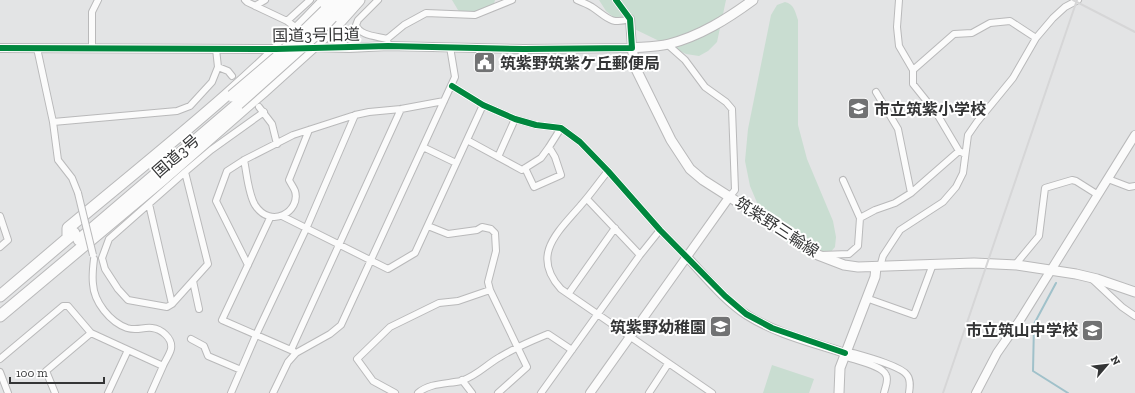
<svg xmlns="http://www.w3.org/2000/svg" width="1135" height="393" font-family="'Zilla Slab','Noto Sans JP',serif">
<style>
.green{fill:#c9ddd1}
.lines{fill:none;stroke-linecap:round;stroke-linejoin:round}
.stream{stroke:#a0c1ca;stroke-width:2}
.street-casing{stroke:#b9b9ba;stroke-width:8}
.secondary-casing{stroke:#b9b9ba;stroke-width:10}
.primary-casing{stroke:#b9b9ba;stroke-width:11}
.highway-casing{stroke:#b9b9ba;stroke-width:13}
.street{stroke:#fbfbfb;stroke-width:6}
.secondary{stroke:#fbfbfb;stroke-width:8}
.primary{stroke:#fbfbfb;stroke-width:9}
.highway{stroke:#fbfbfb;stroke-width:11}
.rail{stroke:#d6d6d7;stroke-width:2}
.street-bridge-casing{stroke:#b9b9ba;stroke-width:8;stroke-linecap:butt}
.highway-bridge-casing{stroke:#b9b9ba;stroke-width:13;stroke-linecap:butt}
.street-bridge{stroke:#fbfbfb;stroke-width:6}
.highway-bridge{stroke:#fbfbfb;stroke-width:11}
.cycleway-casing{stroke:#fff;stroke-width:8}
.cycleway{stroke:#00873e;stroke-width:6}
.labels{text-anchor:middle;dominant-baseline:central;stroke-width:4;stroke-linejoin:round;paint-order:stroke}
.street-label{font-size:16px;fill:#343536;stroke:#fff}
.poi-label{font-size:16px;font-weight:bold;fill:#343536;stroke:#fff;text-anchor:start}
</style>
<rect width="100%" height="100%" fill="#e3e4e5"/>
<path class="green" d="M452 0H495L493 7 467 17 458 10Z
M599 0H726L717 42 708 51 699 56 686 54 618 21 606 11Z
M785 2C794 4 795 11 798 20V125L807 159 833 221 836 237 835 247 828 255 821 258H809L787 242 761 212 750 186 745 161 748 129 771 15 777 5Z
M772 365 814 379 809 393H763Z"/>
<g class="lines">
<path class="stream" d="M1056 283 1034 324 1033 371 1068 393"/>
<defs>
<path id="street" d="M245 0 247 2 287 21 298 29
M378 0 358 20 356 25C360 36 376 36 387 39
M577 0C582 2 587 4 592 7 607 17 610 25 630 19L616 0
M899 0 897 27 899 46 913 70V84L937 114 959 151 965 154
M255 6 265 0
M287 21 310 0
M667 44 685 60 705 87 726 102 732 109 735 190 730 196
M388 46 387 39 404 25 426 13 475 15 512 0
M37 48 53 122 58 160 72 178 78 193
M92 48V12L98 0
M218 67 228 71 232 76
M913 70 954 34 972 33 990 23 1010 21 1036 38
M452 86 483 105 515 119 536 125 561 128 580 142 608 171 660 230 687 257
M876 92 898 129 911 193
M259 107 272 124 277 144
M53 122 177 111 190 106 212 82 218 67 216 49
M467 140 522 170 541 158 549 147 561 128
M423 147 456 163
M498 157 515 119
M244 160C247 174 248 193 255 205 271 230 301 211 295 191 294 188 291 184 289 180L309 130
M525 168 534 187 561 175 555 157 549 147
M608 171C599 182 591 194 581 205 558 232 530 255 561 289L712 393
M185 172 109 239 102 258 105 269 118 289 128 300 167 307 172 304 208 264 185 172 211 150 264 112
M1108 179 1129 187 1135 186
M587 199 640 255
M149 204 172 304
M0 216 8 240 0 247
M282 216 388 269 415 253 483 105
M270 218 222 320 293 351
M860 218 875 210 895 203 911 193 959 151
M428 226 448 234 477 230 482 227 491 229 495 233 496 251 488 282 490 290
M821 255 849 254 858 246 860 218 843 180
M94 259C93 267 92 276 93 284 94 302 110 322 127 328 137 331 143 327 152 328 161 329 173 338 171 349 170 354 165 361 163 366
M248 265 216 201 227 171 244 160 293 135 355 115 369 112 401 109 444 101
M1015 265 1039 236 1045 188 1072 180 1076 181 1095 193
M880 267 883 256 900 230 943 202 956 187 963 173 968 135 977 122 1013 78 1036 38 1053 18 1065 7 1078 0
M1091 278 1122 307 1135 316
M193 281 199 309
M569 293 615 228
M866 298 914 315 933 264
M191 339 204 346 208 356 241 370
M291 350 401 109
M846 351C859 355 900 365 907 375 911 380 910 387 909 393
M844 356C854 360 882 365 886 375 889 380 885 388 884 393
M0 359 63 306H68L91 333 163 366 151 393
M0 372 8 393
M462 380 472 393
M55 393 46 371 91 333
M108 393 128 350
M231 393 256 335 306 229 355 115
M273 393 288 362 296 353 330 334 341 325 455 77 450 47
M395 393 373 381 357 359 390 327 439 303 458 301 490 290 527 367 498 393
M418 393C429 383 447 384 461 381 477 376 487 364 500 357 516 347 531 341 548 334L572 350
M541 393 640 255 660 230
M649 393 668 364"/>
<path id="secondary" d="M334 28C334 38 337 42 346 47
M310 47 349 48 388 46 524 49 632 48 630 19
M0 48 278 49
M687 257C706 277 724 300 747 315 777 334 812 342 845 353
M590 393 730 196
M976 393 997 353 1020 320 1135 135"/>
<path id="primary" d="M753 0C727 19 700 36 669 44 657 47 644 47 632 48L636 69 671 140 690 169 703 180 786 233 818 255 844 265 858 267 974 263 1017 265 1076 274 1097 279 1135 292
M839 393 840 368 875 277 876 267"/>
<path id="highway" d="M325 11 335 0
M332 17 347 0
M68 238V228C155 155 247 84 325 0
M79 240 238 104
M0 296 74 233
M0 316 161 181 264 91 334 28 359 0"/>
</defs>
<use href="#street" class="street-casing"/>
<use href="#secondary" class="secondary-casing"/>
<use href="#primary" class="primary-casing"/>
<use href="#highway" class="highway-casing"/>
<use href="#street" class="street"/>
<use href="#secondary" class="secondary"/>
<use href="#primary" class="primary"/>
<use href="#highway" class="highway"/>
<path class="rail" d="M1073 0 1135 32
M943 393 1077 0"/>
<defs>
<path id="street-bridge" d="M78 193 93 255"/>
<path id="highway-bridge" d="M232 96 280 55 325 11
M238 104 313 37 332 17"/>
</defs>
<use href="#street-bridge" class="street-bridge-casing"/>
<use href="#highway-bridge" class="highway-bridge-casing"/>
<use href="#street-bridge" class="street-bridge"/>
<use href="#highway-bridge" class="highway-bridge"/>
<defs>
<path id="cycleway" d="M0 48 276 49 388 46 524 49 632 48 630 19 616 0
M452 86 483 105 515 119 536 125 561 128 580 142 608 171 660 230 725 296 746 314 772 328 845 353"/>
</defs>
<use href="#cycleway" class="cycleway-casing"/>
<use href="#cycleway" class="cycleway"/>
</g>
<defs>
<symbol id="civic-square" viewBox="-11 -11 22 22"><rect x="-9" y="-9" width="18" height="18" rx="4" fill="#717273" stroke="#fff"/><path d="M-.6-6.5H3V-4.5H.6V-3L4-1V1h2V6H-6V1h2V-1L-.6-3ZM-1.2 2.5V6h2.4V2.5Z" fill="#fff"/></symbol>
<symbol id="school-square" viewBox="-11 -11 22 22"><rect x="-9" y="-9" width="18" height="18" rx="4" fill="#717273" stroke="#fff"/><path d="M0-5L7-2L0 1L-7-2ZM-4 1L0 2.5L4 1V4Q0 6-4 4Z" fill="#fff"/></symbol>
</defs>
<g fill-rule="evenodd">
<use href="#civic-square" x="472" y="50" width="25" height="25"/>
<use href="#school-square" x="846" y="96" width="25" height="25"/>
<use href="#school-square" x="708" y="314" width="25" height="25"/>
<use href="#school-square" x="1080" y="318" width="25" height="25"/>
</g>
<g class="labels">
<g class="street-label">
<text transform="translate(316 35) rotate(-1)">国道3号旧道</text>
<text transform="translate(176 156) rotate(-41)">国道3号</text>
<text transform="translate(777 227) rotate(33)">筑紫野三輪線</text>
</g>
<g class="poi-label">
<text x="500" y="63">筑紫野筑紫ケ丘郵便局</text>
<text x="874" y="109">市立筑紫小学校</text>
<text x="706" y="327" text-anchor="end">筑紫野幼稚園</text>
<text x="1078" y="330" text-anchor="end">市立筑山中学校</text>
</g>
</g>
<g transform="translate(1107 365) rotate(62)" stroke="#ffffff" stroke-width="3" paint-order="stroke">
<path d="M0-3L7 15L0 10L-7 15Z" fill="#343536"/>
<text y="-6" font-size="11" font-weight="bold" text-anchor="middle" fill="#343536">N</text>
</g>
<path d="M10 377v6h94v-6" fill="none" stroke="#343536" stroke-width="2"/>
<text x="16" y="377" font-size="12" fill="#343536" stroke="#ffffff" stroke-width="3" paint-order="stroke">100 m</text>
</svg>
